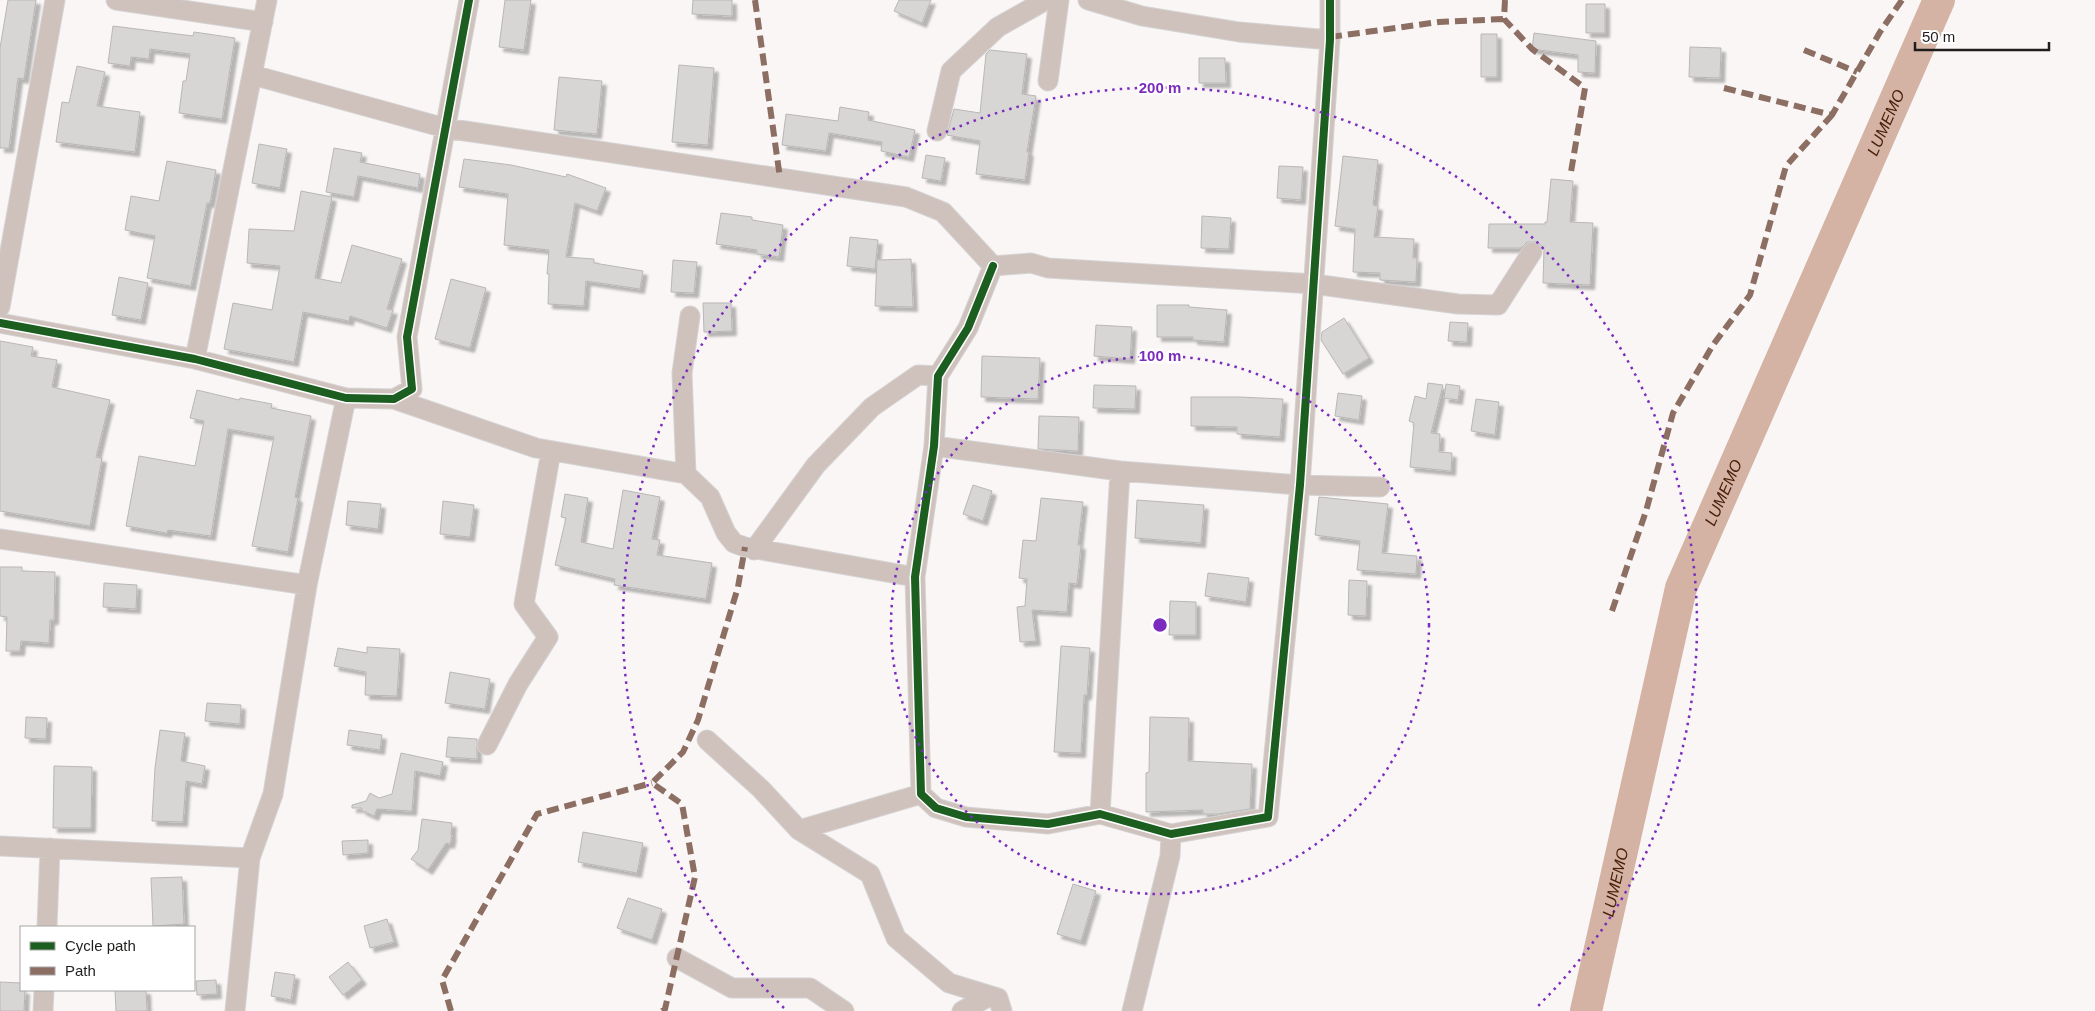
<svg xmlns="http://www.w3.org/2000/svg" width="2095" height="1011" font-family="Helvetica,sans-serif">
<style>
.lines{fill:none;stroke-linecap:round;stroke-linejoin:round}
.river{stroke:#d4b3a5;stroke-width:32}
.building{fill:#d7d6d5;stroke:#b9b7b6;filter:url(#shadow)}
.minor-casing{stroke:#d5d3d3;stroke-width:21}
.minor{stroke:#cfc2bd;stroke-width:19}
.quiet{stroke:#8d6e63;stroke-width:6;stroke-dasharray:12 6;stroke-linecap:butt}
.cycleway-casing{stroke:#fff;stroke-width:11}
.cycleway{stroke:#1b5e20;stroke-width:8}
.ring{fill:none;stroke:#7b2cbf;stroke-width:2.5;stroke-dasharray:2.5 5}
.labels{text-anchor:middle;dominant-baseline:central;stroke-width:5;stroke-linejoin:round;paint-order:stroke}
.water-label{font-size:16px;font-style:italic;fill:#4b200a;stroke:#fff}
.centre{fill:#7b2cbf;stroke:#fff;stroke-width:2.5}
.ring-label{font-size:15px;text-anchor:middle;font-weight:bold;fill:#7b2cbf;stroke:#fff;stroke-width:5;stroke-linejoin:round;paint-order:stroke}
</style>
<defs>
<filter id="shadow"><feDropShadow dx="4.5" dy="4.5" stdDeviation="1" flood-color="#0004"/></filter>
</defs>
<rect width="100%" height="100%" fill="#f9f6f5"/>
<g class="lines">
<path class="river" id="s1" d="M1586 1011 1681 588 1939 0"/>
</g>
<path class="building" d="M8 0H36L24 79 18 78 9 148H0V48Z
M505 0H531L524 50 499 47Z
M693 0H732V16L692 14Z
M899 0H931L922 23 894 11Z
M1586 4H1605V33H1586Z
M113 26 193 36 194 32 235 38 222 119 179 113 183 81H186L190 54 150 49 149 59 131 57 130 66 108 63Z
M1534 33 1596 41 1595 73 1578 72V55L1532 49Z
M1481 34H1497V77H1481Z
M1690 47 1721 48 1720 78 1689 77Z
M990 50 1027 54 1022 94 1036 96 1027 152H1029L1025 180 976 174 980 141 947 135 954 109 980 113 986 54Z
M1199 58H1225L1226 83H1199Z
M679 65 714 68 708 145 672 142Z
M77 66 105 72 97 106 140 112 135 152 56 142 62 102 69 103Z
M559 77 602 81 597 134 554 130Z
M840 107 869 112 868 120 915 130 909 157 881 151 882 142 829 133 826 151 782 145 786 114 838 121Z
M259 144 287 149 280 188 252 183Z
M334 148 362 153 360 162 420 174 418 188 358 176 354 197 326 192Z
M926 155 945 158 941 181 922 178Z
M1343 156 1378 160 1373 205 1378 206 1374 237 1414 239 1413 258H1417L1416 282 1380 280V273L1353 272 1355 229 1335 226Z
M464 159 511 165 566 177 567 174 606 188 597 211 575 203 566 257 594 259V263L643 271 640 289 586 281 584 306 548 304 549 274H547L549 250 504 245 508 194 459 187Z
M167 161 216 170 210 203H207L191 286 147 278 155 236 125 230 131 196 159 201Z
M1279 166 1303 167 1301 200 1277 198Z
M1551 179 1573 181 1570 222 1593 223 1590 285 1543 283 1544 249 1538 242H1527L1521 248H1488L1489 224H1545V222H1547Z
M301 191 332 197 315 278 341 283 352 245 402 259 387 309 393 310 387 328 350 316 349 321 303 312 294 362 224 349 233 303 272 310 280 266 247 263 249 229 294 231Z
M721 213 752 217V220L783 225 779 257 757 254V250L716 244Z
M1202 216 1231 218 1229 249 1201 248Z
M850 237 878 240 875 269 847 266Z
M911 259 913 307 875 306 877 260Z
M673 260 697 262 694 293 671 292Z
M119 277 148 283 141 320 112 315Z
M451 279 486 288 470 348 435 339Z
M703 303H731L732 331 704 332Z
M1157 305H1189V307L1227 310 1224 342 1193 340V337H1157Z
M1344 318 1369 358 1343 374 1321 340 1322 332Z
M1450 322 1468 323 1467 342 1448 341Z
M1096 325 1132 327 1130 359 1094 356Z
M0 341 33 347 31 356 57 360 52 387 110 400 96 457 102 458 90 526 0 511Z
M982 356 1040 358 1038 399 981 397Z
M1428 383 1443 385 1431 433 1440 434 1439 452 1452 453 1451 471 1410 467 1414 423 1409 421 1415 396 1426 399Z
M1446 384 1460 386 1458 400 1444 398Z
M1094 385 1136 386 1135 409 1093 408Z
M197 390 239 400 240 398 272 404 271 408 311 416 295 497 298 498 288 552 252 546 274 437 228 429 211 536 168 530 167 533 126 526 139 456 195 466 204 421 190 418Z
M1338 393 1362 396 1359 420 1335 416Z
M1191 397H1239L1283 399 1280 437 1237 434V427L1191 426Z
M1476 399 1499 402 1495 435 1471 431Z
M1039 416 1079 417 1078 451 1038 449Z
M973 485 992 491 983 521 963 514Z
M623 490 660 497 652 539 660 540 657 555 712 563 706 599 614 585 615 579 555 565 566 518 561 517 565 494 588 498 581 542 613 549Z
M1319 497 1388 504 1382 553 1417 556 1416 574 1357 570 1360 541 1315 535Z
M1041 498 1083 502 1078 545H1081L1077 584 1069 583 1067 612 1032 610 1036 641 1020 642 1017 607 1025 606 1027 579 1019 578 1023 540 1036 541Z
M1137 500 1204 505 1201 543 1135 538Z
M348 501 381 504 378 529 346 525Z
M443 501 474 505 470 537 440 534Z
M0 567H22V571L55 572 54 620H50L49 643 21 641 20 651H6L7 617 0 616Z
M1208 573 1249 578 1246 602 1205 596Z
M1349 580 1367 581 1366 616 1348 615Z
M104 583 137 585 136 609 103 607Z
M1170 601 1196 602V635H1169Z
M1061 646 1090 648 1087 695H1084L1081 753 1054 752Z
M367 647 400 649 397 696 365 695 366 672 334 666 338 648 367 653Z
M450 672 490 679 485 709 445 703Z
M207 703 241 705 240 724 205 721Z
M26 717 47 718 46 739 25 738Z
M1150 717 1189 718 1188 761 1252 764 1250 809 1218 814H1203V810L1146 812V773L1149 772Z
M160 730 185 733 181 761 205 766 202 784 186 781 183 822 152 821 155 768Z
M349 730 382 735 380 750 347 745Z
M448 737 477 739V759L446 757Z
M401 753 443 762 440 776 415 771 412 811 377 809 374 816 361 810 362 808H352V805L366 801 370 793 379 798 392 794Z
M54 766 92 767 91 828H53Z
M422 819 452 823 451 835H452L450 844 446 843 428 870 411 859 418 850Z
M583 832 643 843 637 873 578 862Z
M368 840V853L343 855 342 841Z
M182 877 184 924 153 926 151 878Z
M1073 884 1096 891 1081 941 1057 934Z
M628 898 662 909 652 940 617 928Z
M387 919 394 942 370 948 364 926Z
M348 962 362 980 343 995 329 977Z
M275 972 295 975 291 1000 271 996Z
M216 980 217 994 197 995 196 981Z
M0 982 21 983V990H25L24 1011H0Z
M115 990H146L147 1011H116Z"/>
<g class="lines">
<defs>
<path id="minor" d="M116 0 263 22
M1088 0 1142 16 1239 32 1330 40
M253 75 445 128 906 197 943 212 993 266 1031 263 1048 268 1314 284 1458 304 1498 305 1532 252
M1048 81 1059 0
M937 131 951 71 998 27 1046 0
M993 266 968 328 938 376 934 446 915 577 921 794 936 808 966 817 1048 824 1100 814 1171 834 1268 817 1300 485 1330 40V0
M0 307 55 0
M0 323 195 359 346 398 394 399 412 389 407 337 469 0
M195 359 267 0
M394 399 536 448 686 474 710 497 726 533 734 543 745 547 915 577
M934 446 1120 471 1300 485 1380 487
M686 474 682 373 690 316
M0 539 307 585
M754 550 816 465 872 407 918 375 938 376
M707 740 761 789 799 830 870 874 896 938 949 983 998 998 1002 1011
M487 745 518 684 548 637 524 604 551 451
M1100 814 1120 471
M799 830 921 794
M0 846 250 858 273 794 307 585 346 398
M47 927 50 848
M677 958 732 988H810L844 1011
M43 1011 44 990
M235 1011 250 858
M962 1011 990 996
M1132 1011 1170 856 1171 834"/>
</defs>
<use href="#minor" class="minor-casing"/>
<use href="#minor" class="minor"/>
<path class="quiet" d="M755 0 780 178
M1505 0 1504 19 1532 49 1585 88 1571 172
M1330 37 1439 22 1504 19
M1804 50 1857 72
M1724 88 1832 115 1880 32 1902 0
M1612 611 1646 511 1673 413 1713 345 1750 295 1786 166 1832 115
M451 1011 442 980 537 814 652 783
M662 1011 665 1009 695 877 682 804 652 783 683 752 698 720 738 587 745 547"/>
<defs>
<path id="cycleway" d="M993 266 968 328 938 376 934 446 915 577 921 794 936 808 966 817 1048 824 1100 814 1171 834 1268 817 1300 485 1330 40V0
M0 323 195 359 346 398 394 399 412 389 407 337 469 0"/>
</defs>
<use href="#cycleway" class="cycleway-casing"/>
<use href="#cycleway" class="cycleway"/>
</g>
<g class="ring">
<circle cx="1160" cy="625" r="269"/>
<path d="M784 1008A537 537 0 1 1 1536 1008"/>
</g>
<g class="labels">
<g class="water-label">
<text stroke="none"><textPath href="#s1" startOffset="942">LUMEMO</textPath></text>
<text stroke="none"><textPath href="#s1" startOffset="538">LUMEMO</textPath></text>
<text stroke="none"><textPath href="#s1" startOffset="132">LUMEMO</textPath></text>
</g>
</g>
<circle cx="1160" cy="625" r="8" class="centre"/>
<g class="ring-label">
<text x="1160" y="93">200 m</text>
<text x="1160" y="361">100 m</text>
</g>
<rect x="20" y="926" width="175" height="65" fill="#ffffff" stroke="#a6a5a5"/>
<rect x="30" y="942" width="25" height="8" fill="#1b5e20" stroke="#a6a5a5"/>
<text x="65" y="951" font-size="15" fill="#201e1d">Cycle path</text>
<rect x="30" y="967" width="25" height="8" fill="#8d6e63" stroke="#a6a5a5"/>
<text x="65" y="976" font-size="15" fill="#201e1d">Path</text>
<path d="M1915 42v8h134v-8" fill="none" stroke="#201e1d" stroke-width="2.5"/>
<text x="1922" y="42" font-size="15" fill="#201e1d" stroke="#ffffff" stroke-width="4" paint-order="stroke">50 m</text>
</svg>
